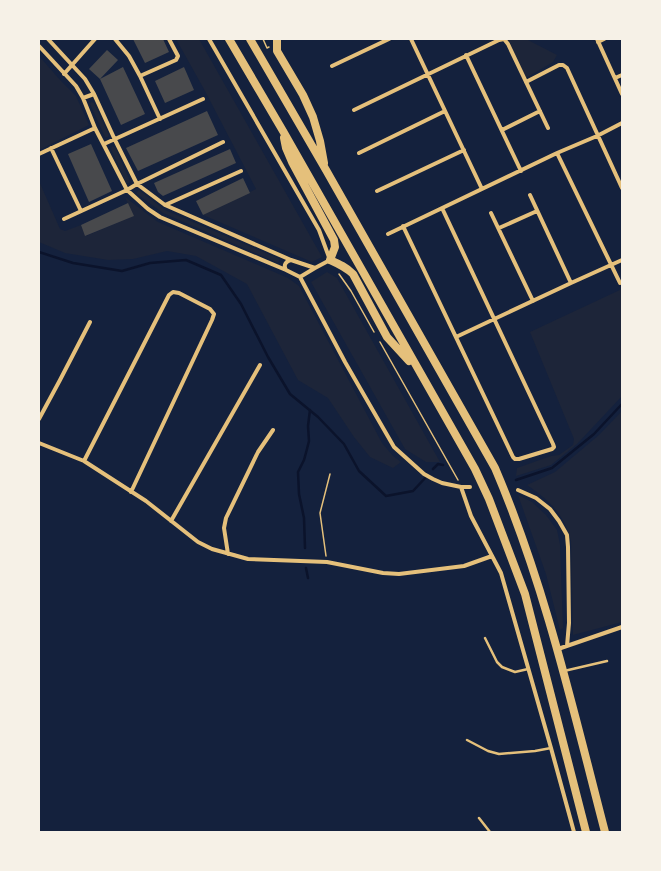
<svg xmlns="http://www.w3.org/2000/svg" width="661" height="871" font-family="'Roboto Serif',serif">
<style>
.green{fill:#1d2539}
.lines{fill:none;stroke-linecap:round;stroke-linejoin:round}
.stream{stroke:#0b132b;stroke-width:2.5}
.building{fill:#48494c}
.path{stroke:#e5c07b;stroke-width:1.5}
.service{stroke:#e5c07b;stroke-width:2.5}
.minor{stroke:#e5c07b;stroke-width:4}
.trunk{stroke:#e5c07b;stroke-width:8}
</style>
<rect width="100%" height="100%" fill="#14213d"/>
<path class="green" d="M176 39H199L322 257 312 262 203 215 256 189 205 91Z
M508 39H526L557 55 553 62 526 78Z
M39 56 61 81 76 96 89 125 39 150Z
M91 102 94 103 109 135 108 137H105L90 104Z
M112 146 115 147 130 181 129 183H126L111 149Z
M39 181 60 229 65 231 81 225 86 236 133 216 125 197 158 222 288 278 299 286 382 443 393 456 401 462 393 468 370 457 354 437 328 398 298 380 247 284 196 256 167 251 133 259 108 260 65 253 39 242Z
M139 190 165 210 280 259 278 263 163 213 137 194V192Z
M327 272 337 278 440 462H426L405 449 311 282Z
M622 289V396L577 444 551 465 516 476 517 468 551 456 559 455 573 445 574 439 530 332Z
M622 411V622L573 635 571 541C564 514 549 500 527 485L555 472 599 435Z
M518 495 532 502 546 515 557 530 560 545 563 628 560 630 546 574Z"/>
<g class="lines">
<path class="stream" d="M39 252 73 263 122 271 150 263 186 260 221 275 241 304 268 357 290 394 318 417 344 444 359 471 386 496 413 491 427 476
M433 469 438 464 443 465
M516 480 552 468 594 434 622 404
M305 548 304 518 299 494 298 472 304 460 307 449 309 441 308 426 310 410
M306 568 308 578"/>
</g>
<path class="building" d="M133 39H163L169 52 145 63Z
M107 50 118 60 100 79 123 67 145 114 121 125 100 79 89 69Z
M184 67 194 90 165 103 155 81Z
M207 111 218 135 138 171 126 148Z
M91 144 112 191 89 202 68 154Z
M230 149 236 163 163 196 158 192 154 183Z
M243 178 250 193 203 215 196 201Z
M128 203 134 216 85 236 81 225Z"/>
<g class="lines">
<path class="path" d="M263 39 267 48 269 47
M339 274 351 291 374 332
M380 342 458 480
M326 556 320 513 330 474"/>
<path class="service" d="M485 638 497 662 502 667 515 672 528 669
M564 671 607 661
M467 740 488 751 499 754 535 751 551 748
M479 818 490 832"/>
<path class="minor" d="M48 39 85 79 94 94 115 140 137 184 165 205 291 260 315 268
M115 39 129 56 140 76 160 119
M209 39 319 230 330 260 315 268 300 277
M411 39 482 189
M597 39 622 94
M598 42 604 39
M39 46 76 86 83 98 95 128 127 190 148 209 160 217 286 270 300 277
M466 55 521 171
M332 66 389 39
M64 74 95 39
M140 76 176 60 178 56 169 39
M615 78 622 75
M526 82 559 65H563L567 68 622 188
M83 98 94 94
M354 110 499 40 504 39 508 44 548 128
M502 130 540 111
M104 144 203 99
M51 148 81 211
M359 153 445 111
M557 153 620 283
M39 154 95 128
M377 191 464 150
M530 195 571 283
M165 205 241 171
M491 213 533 301
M64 219 127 190 137 184 223 142
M403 226 513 457 515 459H519L552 449 554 447 553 444 442 208
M499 228 537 211
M388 234 557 153 597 136 622 123
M286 270C283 265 286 261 291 260
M300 277 345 362 394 447 424 474 433 479 442 483 461 487H470
M456 337 571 283 622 260
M39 419 60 380 90 322
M39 443 84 461 146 501 198 542 212 549 248 559 327 562 383 573 399 574 464 566 492 556
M84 461 169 295 173 292 179 293 210 309 214 314 212 320 131 492
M461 487 471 516 501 573 551 748 574 832
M518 490 536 498 550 509 559 521 567 535 568 547 569 623 567 646
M171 521 260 365
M228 554 224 528 226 518 258 452 273 430
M558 649 622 627"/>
<path class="trunk" d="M229 39 283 131 475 469 489 499 525 594 586 832
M250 39 326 170 495 468C545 585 573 709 605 832
M277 39V51L303 95 313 117 320 141 324 163
M284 138 286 148 292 162 334 240 335 247 330 260C339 264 346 267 353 274L387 337 409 361"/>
</g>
<rect width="661" height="871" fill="none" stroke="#f6f1e7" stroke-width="80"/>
</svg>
